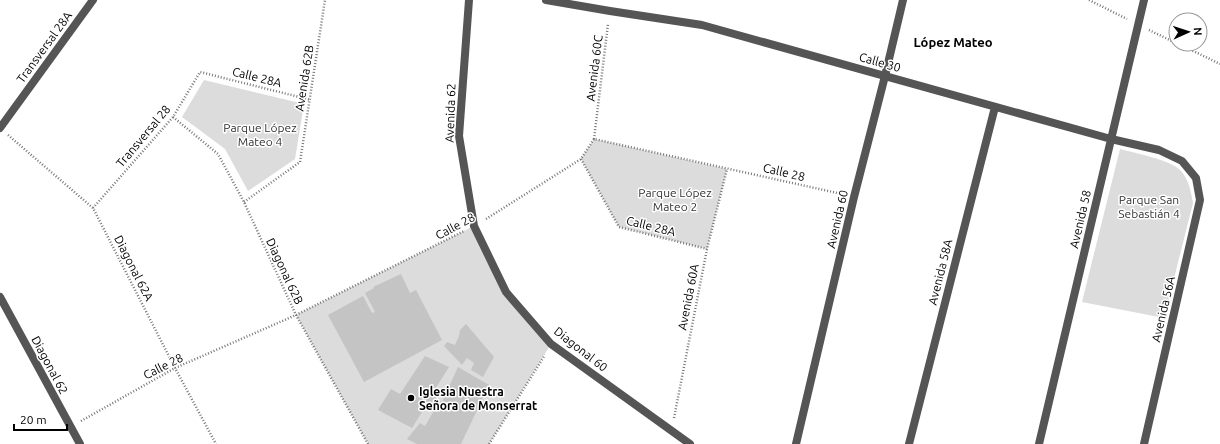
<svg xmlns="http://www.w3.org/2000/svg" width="1220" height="444" font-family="Ubuntu,sans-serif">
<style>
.green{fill:#dcdcdc}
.building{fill:#c4c4c4}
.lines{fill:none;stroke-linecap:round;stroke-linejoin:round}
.path{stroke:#777;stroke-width:2.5;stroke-dasharray:1 2;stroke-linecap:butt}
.minor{stroke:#555;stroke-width:8}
.tertiary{stroke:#555;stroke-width:8}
.poi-dot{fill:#000;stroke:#fff;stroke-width:1.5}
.labels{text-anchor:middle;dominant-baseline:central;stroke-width:3;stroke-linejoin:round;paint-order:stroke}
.street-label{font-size:12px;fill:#000;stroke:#fff}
.park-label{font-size:12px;fill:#333;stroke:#fff}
.poi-label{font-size:12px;font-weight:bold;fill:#000;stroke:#fff;text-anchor:start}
.neighbourhood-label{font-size:13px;font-weight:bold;fill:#000;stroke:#fff}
</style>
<rect width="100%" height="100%" fill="#fff"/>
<path class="green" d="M204 80 304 104 295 159 248 191 225 149 182 117Z
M594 139 727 169 707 249 619 227 581 159Z
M1120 149C1134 153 1172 160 1181 171 1189 180 1191 192 1193 203L1164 318 1082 302Z
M474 226 506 292 551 344 489 444H368L296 315Z"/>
<path class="building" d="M401 274 410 293 416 290 442 340 364 382 328 315 363 296 372 313 375 312 365 293 374 288 373 287Z
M466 324 494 357 483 377 471 370 474 363 467 358 462 365 444 346 447 342 455 345 459 336 460 330Z
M425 356 449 367 432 394 442 402 458 367 489 385 461 444H417L407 439 420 423 425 426 435 409 427 404 412 428 378 410 391 389 400 394Z"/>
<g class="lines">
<path class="path" d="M1089 0 1127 19
M1149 30 1176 43
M1179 44 1220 64
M173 117 218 154 244 202 296 315 368 444
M8 135 93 208 175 368 216 444
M594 139 608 24
M581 159 619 227 707 249
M244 202 300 162 325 0
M93 208 173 117 200 72 311 100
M486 219 581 159 594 139 842 194
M674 418 707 249 727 169
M81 421 175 368 296 315 464 231
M489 444 545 355"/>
<path class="minor" d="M469 0 459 136 474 226 506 292 551 344 690 444
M546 0 610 11 702 25 1111 139 1159 150 1182 161 1196 178 1200 200 1144 444
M0 128 93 0
M0 297 80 444
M909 444 995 107
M1039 444 1144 0"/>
<path class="tertiary" d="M796 444 854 197 885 76 903 0"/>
</g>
<circle class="poi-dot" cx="411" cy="398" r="4"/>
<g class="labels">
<g class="street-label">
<text transform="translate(44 47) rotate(-54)">Transversal 28A</text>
<text transform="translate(880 62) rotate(16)">Calle 30</text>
<text transform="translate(594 68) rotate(-83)">Avenida 60C</text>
<text transform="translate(257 77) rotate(14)">Calle 28A</text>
<text transform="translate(304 78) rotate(-81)">Avenida 62B</text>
<text transform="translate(450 113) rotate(-88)">Avenida 62</text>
<text transform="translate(143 136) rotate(-50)">Transversal 28</text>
<text transform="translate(784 172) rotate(13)">Calle 28</text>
<text transform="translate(837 219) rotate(-77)">Avenida 60</text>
<text transform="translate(1080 219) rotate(-77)">Avenida 58</text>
<text transform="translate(455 226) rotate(-28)">Calle 28</text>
<text transform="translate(651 226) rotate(14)">Calle 28A</text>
<text transform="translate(134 268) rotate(63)">Diagonal 62A</text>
<text transform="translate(285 271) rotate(65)">Diagonal 62B</text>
<text transform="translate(940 272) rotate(-76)">Avenida 58A</text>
<text transform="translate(688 297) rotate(-79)">Avenida 60A</text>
<text transform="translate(1163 309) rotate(-77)">Avenida 56A</text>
<text transform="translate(581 349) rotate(38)">Diagonal 60</text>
<text transform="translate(50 365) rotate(62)">Diagonal 62</text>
<text transform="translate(163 366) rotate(-27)">Calle 28</text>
</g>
<g class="park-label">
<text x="260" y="127">Parque López<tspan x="260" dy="14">Mateo 4</tspan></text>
<text x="675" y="192">Parque López<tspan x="675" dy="14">Mateo 2</tspan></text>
<text x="1149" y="199">Parque San<tspan x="1149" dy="14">Sebastián 4</tspan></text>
</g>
<g class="poi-label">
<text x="419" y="391">Iglesia Nuestra<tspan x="419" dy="14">Señora de Monserrat</tspan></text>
</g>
<g class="neighbourhood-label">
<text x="953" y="42">López Mateo</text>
</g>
</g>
<g transform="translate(1188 32) rotate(87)"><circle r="19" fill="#ffffff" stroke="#999999"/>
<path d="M0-3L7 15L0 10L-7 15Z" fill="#000000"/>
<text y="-6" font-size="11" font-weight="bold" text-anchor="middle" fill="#000000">N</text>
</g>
<path d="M14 424v6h53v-6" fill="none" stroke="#000000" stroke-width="2"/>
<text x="20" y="424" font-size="12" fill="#000000" stroke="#ffffff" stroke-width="3" paint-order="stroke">20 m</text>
</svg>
